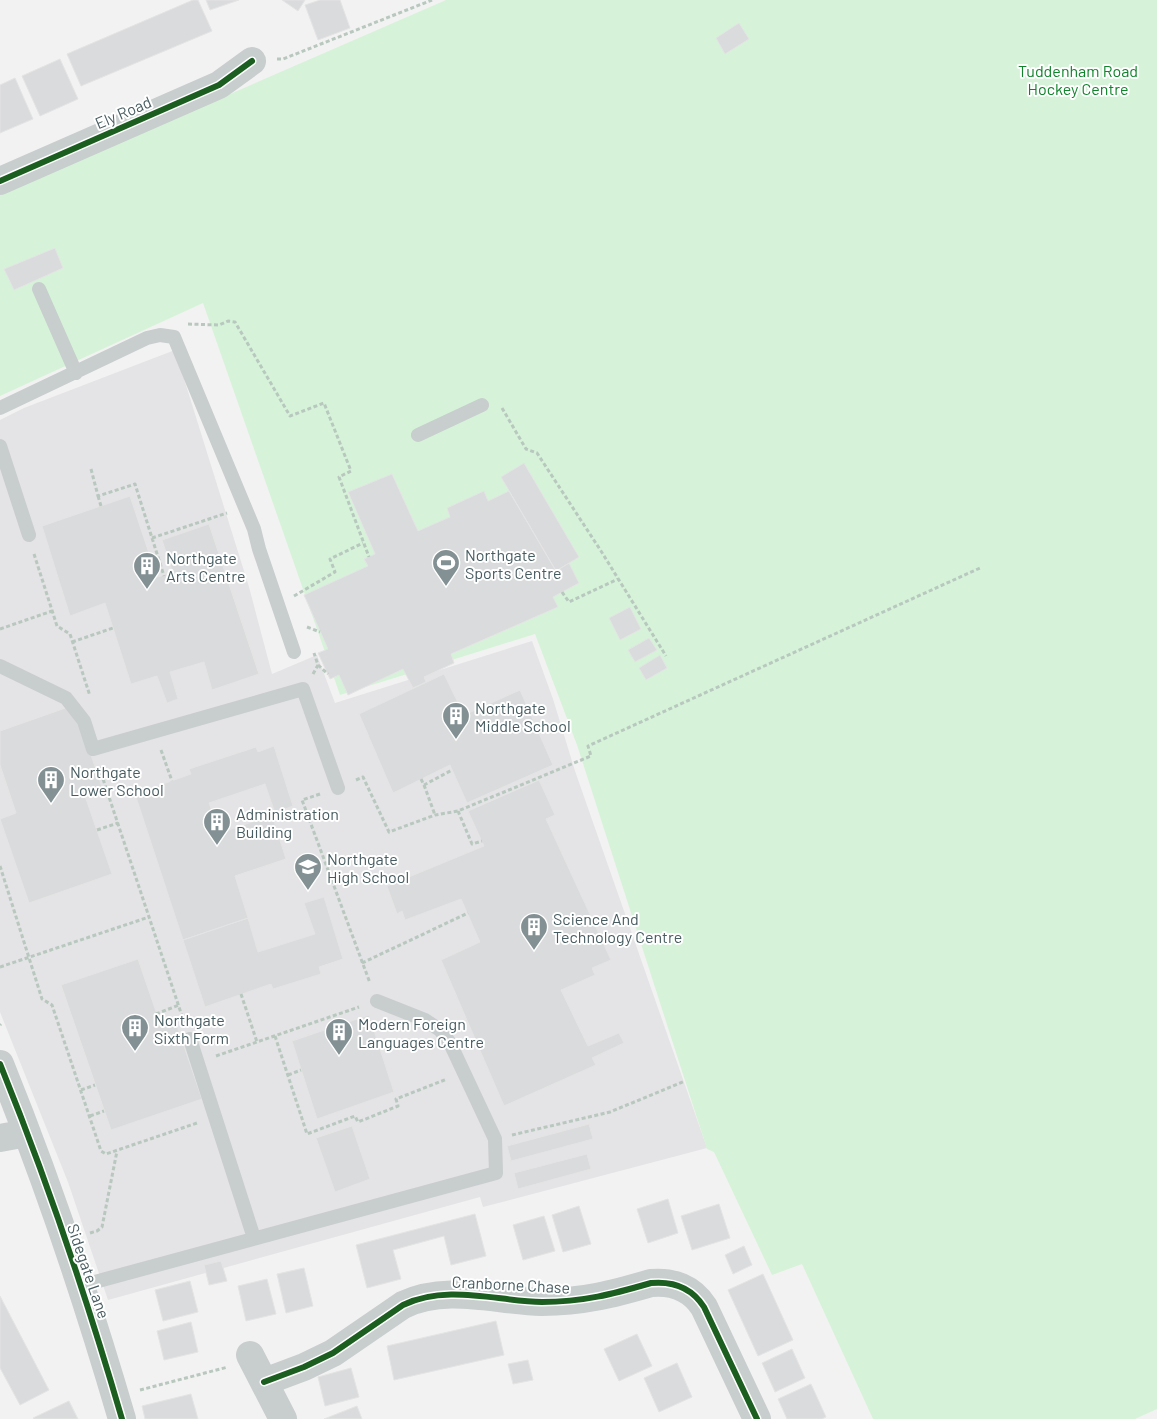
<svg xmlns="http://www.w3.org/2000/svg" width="1157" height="1419" font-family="Barlow,sans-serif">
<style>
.education{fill:#e4e3e5}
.green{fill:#d6f3d9}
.building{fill:#dadbdc;stroke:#e4e4e5}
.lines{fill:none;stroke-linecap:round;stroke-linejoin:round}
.path{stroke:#b8c8bf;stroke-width:3;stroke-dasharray:4 2.5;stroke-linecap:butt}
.service{stroke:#c8cdce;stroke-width:14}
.minor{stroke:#c8cdce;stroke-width:28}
.tertiary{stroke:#c8cdce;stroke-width:28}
.cycleway-casing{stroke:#fff;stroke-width:9}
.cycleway{stroke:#1b5e20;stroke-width:6}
.labels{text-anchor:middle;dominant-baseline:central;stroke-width:4;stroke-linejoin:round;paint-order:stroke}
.park-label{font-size:16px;fill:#10842b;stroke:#fff}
.street-label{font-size:16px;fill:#475c61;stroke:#fff}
.poi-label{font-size:16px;fill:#475c61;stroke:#fff;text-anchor:start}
</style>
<rect width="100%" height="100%" fill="#f3f2f2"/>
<path class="education" d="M175 350 249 587 272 674 317 655 335 703 532 641 553 699 575 771 707 1148 483 1207 480 1197 108 1300 68 1182 0 1012V420L24 408Z"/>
<path class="green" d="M446 0H1157V1409L1135 1419H873L802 1264 772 1275 714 1152 707 1149 577 745 535 634 340 695 203 303 0 396V194Z"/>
<path class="building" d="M193 0H198L212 31 81 86 67 54Z
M206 0H239L210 10Z
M282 0H305L298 11Z
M320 0H340L350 28 318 40 305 5Z
M739 23 749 39 725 54 716 38Z
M60 59 78 99 40 116 22 76Z
M15 78 33 119 0 133V85Z
M55 248 63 268 14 290 4 269Z
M524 463 579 557 556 571 501 477Z
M392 474 418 531 450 517 447 508 484 491 488 501 509 491 556 571 569 563 579 583 553 597 558 607 451 654 454 663 424 677 426 682 413 688 403 669 348 695 339 675 330 679 318 653 328 649 304 595 368 566 364 559 375 554 348 492Z
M130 496 157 577 173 573 162 540 209 524 259 674 212 690 204 662 170 672 178 699 167 703 157 676 131 684 105 603 70 616 42 526Z
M630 607 641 629 620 640 609 618Z
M649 638 657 650 635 662 628 650Z
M660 655 667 668 646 680 639 668Z
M444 674 464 715 520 690 553 765 467 803 450 765 393 793 359 714Z
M74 705 103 790 85 796 112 874 29 903 0 819 16 813 0 765V731Z
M274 746 293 806 275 813 265 784 209 803 220 833 272 815 286 859 235 876 248 918 183 940 135 794 191 774 189 769 256 747 258 752Z
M539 780 555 815 546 819 611 960 592 968 595 975 561 990 588 1046 619 1033 624 1043 592 1058 596 1065 504 1106 441 960 480 942 461 899 405 920 402 911 397 914 387 886 484 846 468 811Z
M324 897 343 959 319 967 321 974 273 989 271 984 205 1007 183 940 248 918 258 952 315 934 304 903Z
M138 959 161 1026 175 1020 202 1099 111 1130 61 985Z
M369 1015 394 1092 317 1119 292 1041Z
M589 1124 593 1139 511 1161 507 1146Z
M352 1126 370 1179 335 1192 316 1138Z
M587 1154 591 1169 518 1189 514 1173Z
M668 1199 678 1233 648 1243 637 1209Z
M719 1204 730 1238 692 1250 681 1216Z
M579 1206 591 1244 563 1252 552 1215Z
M475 1214 486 1256 451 1265 444 1236 393 1250 401 1279 367 1288 356 1245Z
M544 1216 555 1251 523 1260 513 1225Z
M744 1246 752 1265 733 1274 725 1255Z
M221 1261 227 1281 209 1285 204 1265Z
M304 1268 313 1306 286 1313 277 1274Z
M763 1274 793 1340 758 1356 728 1290Z
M267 1279 276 1314 246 1321 238 1286Z
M190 1281 198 1312 163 1321 155 1290Z
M0 1296 49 1390 20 1405 0 1368Z
M496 1321 504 1355 394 1380 387 1346Z
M191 1322 198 1352 164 1360 157 1331Z
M637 1334 652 1366 619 1381 604 1349Z
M792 1349 805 1378 775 1392 762 1363Z
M528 1360 533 1380 513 1384 508 1364Z
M677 1363 692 1397 659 1412 644 1378Z
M351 1368 359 1397 325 1406 318 1377Z
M811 1384 826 1417 822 1419H787L778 1399Z
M191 1394 198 1419H145L142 1406Z
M69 1401 78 1419H34L33 1418Z
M357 1406 362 1419H324Z"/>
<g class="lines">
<path class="path" d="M277 59H283L432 0
M188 324 219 325 228 321 235 322 290 416 324 403 351 471 339 477 369 557
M502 408 526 449 537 453 601 551 666 656
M91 469 98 496 135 484 164 576
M98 496 101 506
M152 538 227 513
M34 554 57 626 70 634 90 696
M562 592 569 602 618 579
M294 596 335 572 330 559 363 543
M307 627 320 632
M0 629 52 611
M72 642 113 628
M318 665 328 674
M313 674 318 665 314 653
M161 750 172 781
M99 767 184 1022
M421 779 424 785 452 770
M356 780 363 777 389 832 435 815 458 811 591 756 588 746 980 568
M424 785 435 815
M320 794 302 800 370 983
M458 811 472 844 482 841
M97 830 118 823
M0 866 42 999 52 1005 101 1151 106 1154 197 1123
M362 963 468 913
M0 967 149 917
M241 994 257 1042
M156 1014 179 1005
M0 1025 1 1024
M275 1036 307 1134 355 1116 358 1122 398 1106 396 1099 447 1079
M216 1056 359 1007
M288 1075 301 1070
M81 1090 95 1085
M90 1116 104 1111
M512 1135 610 1112 685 1081
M90 1233 97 1231 102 1227 117 1151
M140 1390 228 1367"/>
<path class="service" d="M39 289 76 373
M0 408 147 338 160 335 174 337 254 529 259 549 294 652
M418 435 482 405
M0 446 29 535
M0 666 66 698 84 721 93 749 303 689 338 788
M190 1039 254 1238
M80 1286 496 1173 495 1139 450 1043 440 1030 425 1020 377 1001"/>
<path class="minor" d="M0 181 219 85 252 61
M250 1355 283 1419
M264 1382 304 1367 333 1353 403 1305C447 1284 496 1301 542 1302 583 1302 613 1294 651 1283 673 1281 692 1288 704 1307L757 1419"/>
<path class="tertiary" d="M0 1064C47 1180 87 1299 122 1419
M0 1138 27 1133"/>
<defs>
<path id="cycleway" d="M0 181 219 85 252 61
M0 1064C47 1180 87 1299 122 1419
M264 1382 304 1367 333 1353 403 1305C447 1284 496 1301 542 1302 583 1302 613 1294 651 1283 673 1281 692 1288 704 1307L757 1419"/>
</defs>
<use href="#cycleway" class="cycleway-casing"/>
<use href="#cycleway" class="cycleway"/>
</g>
<defs>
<symbol id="stadium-pin" viewBox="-11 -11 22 30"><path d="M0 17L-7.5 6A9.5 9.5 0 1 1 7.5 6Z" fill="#839094" stroke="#fff"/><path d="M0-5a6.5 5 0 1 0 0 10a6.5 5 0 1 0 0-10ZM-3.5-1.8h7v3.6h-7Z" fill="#fff"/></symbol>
<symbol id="building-pin" viewBox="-11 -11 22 30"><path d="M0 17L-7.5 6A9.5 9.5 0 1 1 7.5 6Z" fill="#839094" stroke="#fff"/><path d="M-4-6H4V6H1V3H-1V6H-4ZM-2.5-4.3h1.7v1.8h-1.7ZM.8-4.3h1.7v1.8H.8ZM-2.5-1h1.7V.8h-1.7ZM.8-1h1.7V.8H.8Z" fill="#fff"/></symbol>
<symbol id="school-pin" viewBox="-11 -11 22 30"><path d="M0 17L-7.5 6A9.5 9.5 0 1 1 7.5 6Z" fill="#839094" stroke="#fff"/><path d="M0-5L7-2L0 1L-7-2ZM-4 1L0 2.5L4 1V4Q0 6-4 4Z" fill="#fff"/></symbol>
</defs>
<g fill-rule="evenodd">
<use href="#stadium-pin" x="430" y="547" width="32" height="43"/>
<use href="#building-pin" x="131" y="550" width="32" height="43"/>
<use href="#building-pin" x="440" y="700" width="32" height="43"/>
<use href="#building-pin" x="35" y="764" width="32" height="43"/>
<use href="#building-pin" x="201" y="806" width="32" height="43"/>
<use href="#school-pin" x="292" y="851" width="32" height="43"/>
<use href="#building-pin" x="518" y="911" width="32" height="43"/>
<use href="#building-pin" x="119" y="1012" width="32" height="43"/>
<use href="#building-pin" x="323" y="1016" width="32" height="43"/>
</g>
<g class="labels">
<g class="park-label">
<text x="1078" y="70">Tuddenham Road<tspan x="1078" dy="18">Hockey Centre</tspan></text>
</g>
<g class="street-label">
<text transform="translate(123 112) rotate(-23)">Ely Road</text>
<text transform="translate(89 1271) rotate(71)">Sidegate Lane</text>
<text transform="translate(511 1284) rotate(3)">Cranborne Chase</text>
</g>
<g class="poi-label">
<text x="465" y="554">Northgate<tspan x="465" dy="18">Sports Centre</tspan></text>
<text x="166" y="557">Northgate<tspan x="166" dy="18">Arts Centre</tspan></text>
<text x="475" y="707">Northgate<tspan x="475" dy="18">Middle School</tspan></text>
<text x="70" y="771">Northgate<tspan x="70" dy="18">Lower School</tspan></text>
<text x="236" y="813">Administration<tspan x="236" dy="18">Building</tspan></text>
<text x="327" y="858">Northgate<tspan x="327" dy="18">High School</tspan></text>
<text x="553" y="918">Science And<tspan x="553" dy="18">Technology Centre</tspan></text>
<text x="154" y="1019">Northgate<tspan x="154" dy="18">Sixth Form</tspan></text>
<text x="358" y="1023">Modern Foreign<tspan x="358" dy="18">Languages Centre</tspan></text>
</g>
</g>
</svg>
